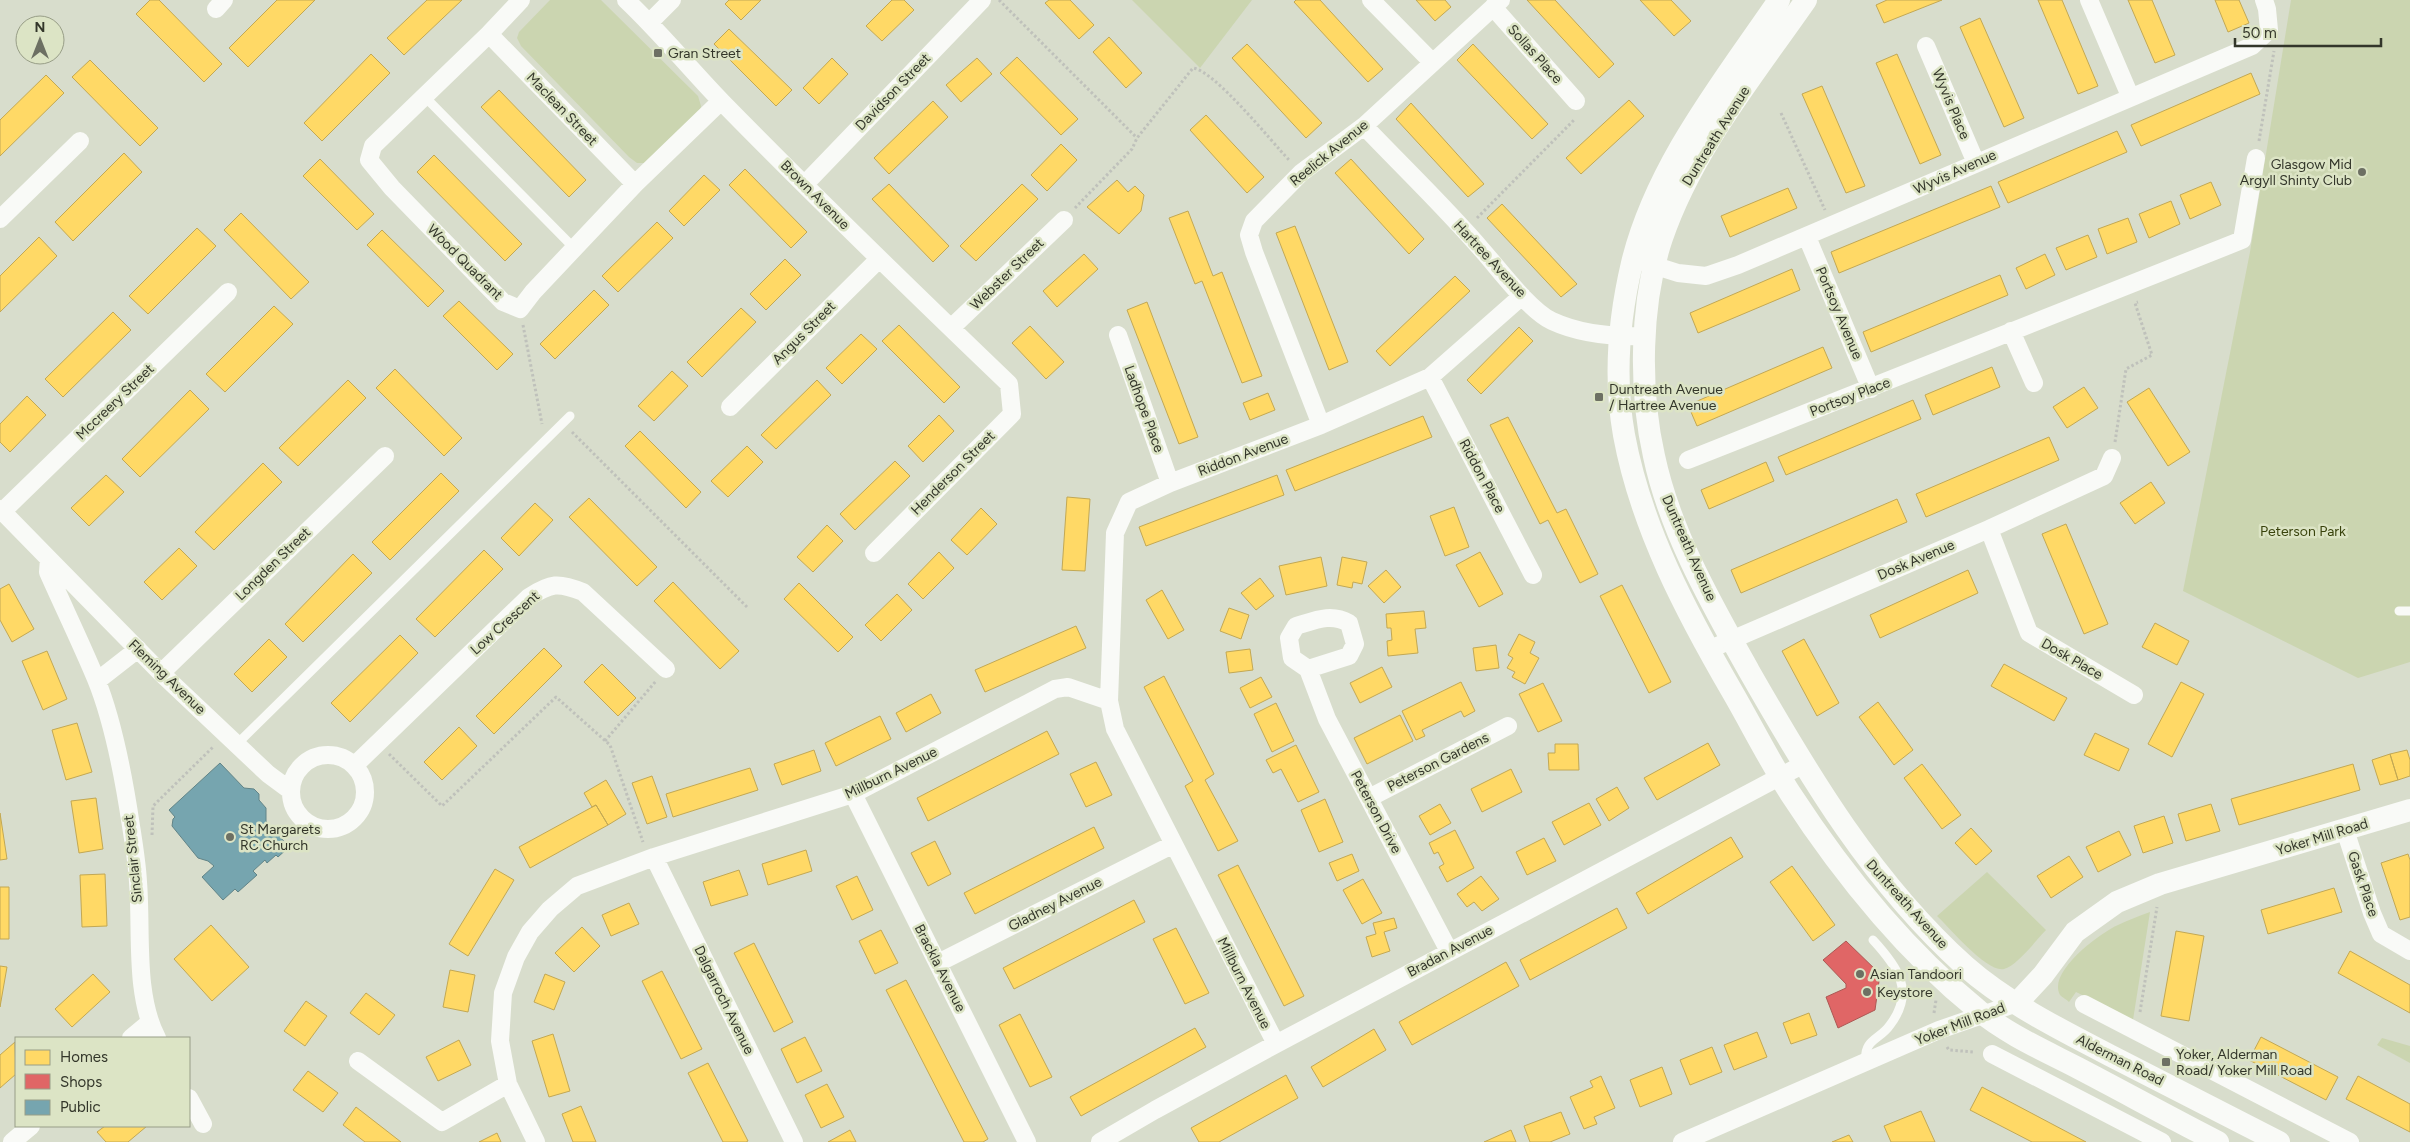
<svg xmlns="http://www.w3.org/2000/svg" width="2410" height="1142" font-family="Figtree,sans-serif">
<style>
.green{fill:#cbd5b0}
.homes{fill:#ffd966;stroke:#c2a854}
.shops{fill:#e06666;stroke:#ac5854}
.public{fill:#76a5af;stroke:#628487}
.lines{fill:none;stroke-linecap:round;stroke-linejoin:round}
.path{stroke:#bfc1bb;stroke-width:3;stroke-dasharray:2.5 2.5;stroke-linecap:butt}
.service{stroke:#f9faf7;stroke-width:9}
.minor{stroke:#f9faf7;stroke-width:18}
.tertiary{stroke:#f9faf7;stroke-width:22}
.poi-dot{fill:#6d7063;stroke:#dce4c5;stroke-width:2}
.labels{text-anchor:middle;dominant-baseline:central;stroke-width:5;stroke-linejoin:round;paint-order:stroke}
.poi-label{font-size:14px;fill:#33362a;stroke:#dce4c5;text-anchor:start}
.street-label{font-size:14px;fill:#33362a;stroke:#dce4c5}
.park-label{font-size:14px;fill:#39430c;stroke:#dce4c5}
</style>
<rect width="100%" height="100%" fill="#d8ddcc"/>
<path class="green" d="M550 0H601L698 96 701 106 700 112 648 163H637L629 157 521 46 517 38 519 32Z
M1132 0H1252L1200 68Z
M2291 0H2410V662L2358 678 2183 591 2250 252Z
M1987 872 2046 930C2037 939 2017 966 2004 969 1987 973 1950 928 1937 916Z
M2150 912 2133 1020 2076 992 2069 1002C2067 1000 2062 997 2060 995 2047 972 2100 933 2118 925 2128 920 2139 916 2150 912Z
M2382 1038 2410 1046V1063L2377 1045Z"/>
<path class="homes" d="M150 0H159L222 64 204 82 136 14Z
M277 0H315L248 67 229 48Z
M427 0H462L404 55 387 38Z
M729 0H761L741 20 725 4Z
M892 0H904L914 10 882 41 866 26Z
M1049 0H1070L1094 25 1079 39 1045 3Z
M1296 0H1320L1383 69 1368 82 1294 2Z
M1416 0H1445L1451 7 1435 21Z
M1527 0H1555L1614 64 1599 78Z
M1640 0H1671L1691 21 1674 36Z
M1887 0H1942L1884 23 1876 5Z
M2038 0H2062L2098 86 2078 94Z
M2128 0H2152L2175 55 2155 63Z
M2215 0H2239L2249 23 2228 32Z
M1980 18 2024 118 2004 127 1960 27Z
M729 29 792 90 776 106 714 44Z
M1109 37 1142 73 1126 88 1093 52Z
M1247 44 1322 123 1306 138 1232 58Z
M1473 44 1548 124 1532 139 1457 60Z
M371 54 390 73 322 141 304 123Z
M1897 54 1941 155 1920 164 1876 63Z
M1017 57 1078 119 1061 135 1000 73Z
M832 58 848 74 819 104 803 88Z
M977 58 992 74 961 102 946 85Z
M90 60 158 128 140 146 72 77Z
M2251 73 2260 94 2141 146 2131 125Z
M46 75 64 93 0 156V120Z
M1822 86 1865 186 1846 193 1802 94Z
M499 90 586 180 569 197 481 107Z
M1629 100 1644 116 1581 174 1566 158Z
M933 101 948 117 889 174 874 158Z
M1411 103 1484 184 1468 197 1396 119Z
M1206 115 1264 177 1247 193 1190 130Z
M2117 131 2127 152 2008 203 1998 182Z
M1061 144 1077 160 1047 191 1031 175Z
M124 153 142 172 73 241 55 222Z
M434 155 522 244 505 261 417 172Z
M320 159 374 214 357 230 303 176Z
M1351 159 1424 239 1409 254 1335 173Z
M745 169 807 232 791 248 729 185Z
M704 175 720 190 684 226 669 211Z
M1117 180 1128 192 1135 186 1144 195 1141 211 1119 234 1087 207Z
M2211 182 2221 205 2190 219 2180 195Z
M889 184 949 246 933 262 872 199Z
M1022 184 1038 199 976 261 960 246Z
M1991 186 2000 207 1839 273 1831 252Z
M1788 188 1797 208 1730 237 1721 216Z
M2171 201 2180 224 2149 238 2139 214Z
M1502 204 1577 284 1561 297 1487 218Z
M1188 211 1213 276 1222 272 1262 376 1242 383 1202 281 1195 284 1169 218Z
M241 213 309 282 291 299 224 230Z
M2128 218 2137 242 2107 254 2098 229Z
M657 222 673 238 618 292 602 276Z
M1295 226 1348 362 1329 370 1276 233Z
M197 228 216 246 148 314 129 296Z
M382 230 444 291 428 307 367 245Z
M2088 235 2097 257 2066 270 2056 248Z
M39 237 57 256 0 312V276Z
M1084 254 1098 269 1057 307 1043 291Z
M2045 254 2055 275 2026 289 2016 268Z
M785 259 801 275 766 310 750 294Z
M1792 269 1800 290 1698 333 1690 313Z
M2000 275 2008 295 1871 352 1863 332Z
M1455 276 1470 291 1390 366 1376 351Z
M594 290 609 305 555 359 540 344Z
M459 301 513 354 497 370 443 316Z
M1147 302 1198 437 1179 444 1127 310Z
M274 306 293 324 225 392 206 374Z
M741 308 756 322 702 377 687 362Z
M113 312 131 330 63 397 45 379Z
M899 325 960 387 944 403 882 341Z
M1030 326 1064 362 1046 379 1012 343Z
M1519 327 1533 341 1481 394 1467 380Z
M861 334 877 349 842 384 826 368Z
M1823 347 1832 368 1697 426 1688 405Z
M1992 367 2000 387 1933 415 1925 395Z
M395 369 462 438 444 456 376 388Z
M672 371 688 386 654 421 638 406Z
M348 380 366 398 298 466 279 448Z
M817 380 831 395 776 449 761 435Z
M2084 387 2098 408 2067 428 2053 407Z
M2149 388 2190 452 2168 466 2127 402Z
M190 390 209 409 140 477 122 459Z
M1268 393 1275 410 1250 420 1243 403Z
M27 396 46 415 10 452 0 442V424Z
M1913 400 1921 419 1786 475 1778 457Z
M939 415 954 431 923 462 908 446Z
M1423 416 1432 437 1295 491 1286 470Z
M1508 417 1557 513 1566 509 1598 574 1580 583 1548 520 1540 524 1490 425Z
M640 431 701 492 686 508 625 446Z
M2049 437 2059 460 1926 517 1916 494Z
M747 446 763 462 728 497 711 481Z
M895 461 910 476 855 530 840 514Z
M1766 462 1774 481 1709 509 1701 490Z
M263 463 282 482 214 550 195 532Z
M441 473 459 491 390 560 372 542Z
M106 475 124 492 89 526 71 508Z
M1277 475 1284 495 1146 546 1139 527Z
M2151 482 2165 503 2135 524 2120 503Z
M1067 497 1090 499 1085 571 1062 570Z
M589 498 657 567 637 586 569 517Z
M1897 499 1907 522 1741 593 1731 570Z
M535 503 553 520 519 556 501 538Z
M1454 507 1469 547 1445 556 1430 516Z
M981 508 997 524 967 555 951 540Z
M2066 524 2108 624 2084 634 2042 534Z
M827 525 843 541 813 572 797 557Z
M179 548 197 566 162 600 144 582Z
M484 550 503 569 435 637 416 619Z
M939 552 954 568 923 599 908 584Z
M1480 552 1503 594 1479 607 1456 565Z
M353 554 372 573 303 642 285 624Z
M1321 557 1327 586 1286 595 1279 566Z
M1342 557 1367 562 1362 584 1353 582 1352 588 1337 585Z
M1386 570 1401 587 1384 603 1368 586Z
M1968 570 1978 593 1880 638 1870 615Z
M1260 578 1274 596 1256 610 1241 593Z
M673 582 739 651 720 669 654 601Z
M799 583 853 637 838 652 784 599Z
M9 584 34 629 12 642 0 620V589Z
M1622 585 1671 682 1649 693 1600 596Z
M1162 590 1184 630 1168 639 1146 600Z
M897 594 912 610 881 641 865 625Z
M1229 608 1249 615 1241 639 1220 631Z
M1424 611 1426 628 1415 629 1418 653 1388 656 1387 641 1392 640 1391 628H1387L1386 614Z
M2155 623 2189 641 2177 665 2142 647Z
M1076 626 1086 648 985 692 975 670Z
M1519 634 1535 642 1530 653 1539 658 1525 684 1512 677 1515 672 1507 668 1513 658 1508 655Z
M400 635 418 653 350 722 331 703Z
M269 639 287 657 252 692 234 674Z
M1804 639 1839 703 1817 716 1782 651Z
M1496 645 1499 668 1476 671 1473 648Z
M544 648 562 666 494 734 476 716Z
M1250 649 1253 670 1229 673 1226 652Z
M47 651 67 699 43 710 22 661Z
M602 664 636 698 618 716 584 682Z
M2004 664 2067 698 2054 721 1991 686Z
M1382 667 1392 687 1360 703 1350 683Z
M1164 676 1214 774 1205 780 1238 841 1218 851 1185 786 1193 781 1144 687Z
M1261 677 1272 697 1250 708 1240 688Z
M1461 682 1475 711 1464 717 1461 711 1422 730 1425 736 1416 740 1402 711Z
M2181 682 2204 694 2172 757 2148 744Z
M1543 683 1562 721 1538 732 1519 694Z
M931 694 941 713 906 732 896 713Z
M1878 702 1913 750 1894 765 1859 717Z
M1276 703 1294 741 1272 752 1254 714Z
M1400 715 1413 741 1367 764 1354 738Z
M880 716 891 739 836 766 825 743Z
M77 723 92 772 66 780 52 730Z
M459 727 477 746 442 780 424 762Z
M1047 731 1059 754 928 821 917 798Z
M2095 733 2129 749 2119 771 2084 755Z
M1708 743 1720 765 1657 800 1644 778Z
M1555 744H1578L1579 770H1549L1548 753H1555Z
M1296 745 1319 792 1298 802 1281 769 1273 773 1266 760Z
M814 750 821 771 782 785 774 764Z
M2407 750 2410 760V776L2398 780 2390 754Z
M2390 754 2398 780 2380 785 2372 760Z
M1096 762 1112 795 1086 807 1070 774Z
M1922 764 1961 815 1942 829 1904 778Z
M2353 764 2360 790 2239 825 2231 799Z
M750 768 758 790 673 817 666 794Z
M1511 769 1522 792 1482 812 1471 789Z
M652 776 667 817 647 824 632 783Z
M606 780 626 814 608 825 596 805 592 807 584 793Z
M1617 787 1629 808 1609 821 1596 799Z
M96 798 103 849 79 853 71 801Z
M1325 799 1343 842 1319 852 1301 810Z
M1589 803 1601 825 1564 845 1552 822Z
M1440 804 1451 823 1430 835 1419 816Z
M2211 804 2220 831 2186 841 2178 814Z
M596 805 608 825 530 868 519 847Z
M0 813 7 859 0 860Z
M2164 816 2173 843 2143 853 2134 826Z
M1094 827 1104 848 975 914 964 893Z
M1971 828 1992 851 1976 865 1955 843Z
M1455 830 1474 868 1447 882 1439 867 1444 864 1438 852 1434 854 1429 843Z
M2119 831 2131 855 2098 872 2086 847Z
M1731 837 1743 857 1648 914 1636 893Z
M1544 838 1556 861 1527 875 1516 852Z
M935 841 951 874 928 886 911 853Z
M806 850 812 871 768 885 762 864Z
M1352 854 1359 871 1337 881 1329 863Z
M2408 854 2410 860V917L2400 920 2381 863Z
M2069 856 2083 877 2051 898 2037 876Z
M1238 865 1304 996 1284 1006 1218 875Z
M1792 866 1835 925 1813 941 1770 882Z
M495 869 514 880 468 956 449 944Z
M739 870 748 895 711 906 703 882Z
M105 874 107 926 82 927 80 875Z
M857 876 873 910 852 920 836 886Z
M1481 876 1499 899 1482 911 1474 902 1467 907 1457 894Z
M1363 879 1382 913 1362 924 1343 890Z
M0 887H9V939H0Z
M2334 888 2342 912 2268 934 2261 910Z
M1134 900 1145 922 1014 989 1003 968Z
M629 903 639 924 611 936 602 915Z
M1617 908 1627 928 1530 980 1520 960Z
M1394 918 1397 928 1384 932 1390 951 1372 957 1366 937 1376 934 1373 923Z
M211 925 249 967 212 1001 174 959Z
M582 927 600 946 574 972 555 953Z
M1176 928 1209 993 1185 1004 1153 939Z
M881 930 898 963 875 974 859 941Z
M2176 931 2204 936 2189 1021 2161 1016Z
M754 943 793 1022 774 1032 734 953Z
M2350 951 2410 985V1013L2338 973Z
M1506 962 1519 986 1412 1045 1399 1022Z
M0 966 7 967 0 1007Z
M450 970 475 975 468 1012 443 1007Z
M662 971 702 1049 681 1059 642 981Z
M93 974 110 992 72 1027 55 1009Z
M545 974 565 982 554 1010 534 1002Z
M906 980 988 1139 983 1142H964L886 990Z
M366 993 395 1015 379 1035 350 1013Z
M306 1001 327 1016 305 1046 284 1031Z
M1809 1013 1817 1035 1791 1044 1783 1023Z
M1020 1014 1052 1077 1030 1087 999 1025Z
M1195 1028 1206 1047 1081 1116 1070 1097Z
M1374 1029 1386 1050 1323 1087 1311 1067Z
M1757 1032 1767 1057 1734 1070 1724 1045Z
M553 1034 570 1091 549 1097 532 1041Z
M805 1037 822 1071 797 1083 781 1049Z
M2261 1037 2338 1077 2326 1100 2249 1060Z
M459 1040 471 1065 438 1081 426 1057Z
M15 1042 16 1074 0 1088V1055Z
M1712 1047 1722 1072 1690 1085 1680 1060Z
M708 1063 748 1141 746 1142H723L688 1073Z
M1662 1067 1672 1094 1640 1107 1630 1080Z
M308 1071 338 1093 323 1112 293 1090Z
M1286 1075 1298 1098 1219 1142H1199L1191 1128Z
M1601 1076 1615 1108 1594 1117 1597 1124 1584 1129 1570 1097 1593 1087 1590 1081Z
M2358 1076 2410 1104V1132L2346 1099Z
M827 1084 844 1117 821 1128 805 1095Z
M1982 1087 2086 1142H2032L1970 1110Z
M581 1106 596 1142H573L562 1114Z
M356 1107 401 1142H365L343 1125Z
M1921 1111 1935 1142H1891L1884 1126Z
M1561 1112 1570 1134 1550 1142H1530L1524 1126Z
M105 1126H147L128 1142H106L97 1132Z
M850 1130 856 1142H828Z
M1511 1130 1516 1142H1484Z
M497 1133 501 1142H479Z
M1849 1135 1853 1142H1832Z"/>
<path class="shops" d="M1846 941 1880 974 1875 1010 1838 1028 1826 997 1846 988V984L1823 960Z"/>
<path class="public" d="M220 763 244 788 254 789 259 794V800L266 808V821L289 847 278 857 276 855 267 863 265 860 253 871 257 875 238 892 235 889 223 900 202 877 214 866 208 861 198 858 172 826 173 819 175 817 169 810Z"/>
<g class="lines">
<path class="path" d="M999 0 1137 138
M1781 113 1825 210
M2259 141 2274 51
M1075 208 1132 149 1137 138 1193 68C1215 71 1271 141 1289 160
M1477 218 1575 119
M523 325 542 424
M572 432 748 608
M2115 442 2126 369 2152 355 2135 303 2138 302
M605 741 656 681
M389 754 442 806 556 697 610 745 643 842
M152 835 153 806 213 747
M2140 1012 2157 907
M1934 1013 1936 1000
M1947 1047 1949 1050 1974 1052"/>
<path class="service" d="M425 97 574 248
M2399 611H2410
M237 744 570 416
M1866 1062C1863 1039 1880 1040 1890 1025 1916 991 1897 966 1873 940"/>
<path class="minor" d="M521 0 489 34 373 146 369 160 392 188 503 302 520 309 533 292 635 184 721 101
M626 0C660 32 690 69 722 102 816 198 912 291 1009 384L1012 414 874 553
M1371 0 1432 62
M2089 0 2130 96
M1493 7 1576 101
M216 9 224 0
M650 22 672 0
M489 34 635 184
M1926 46 1976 163
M1364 126C1403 167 1445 207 1482 250 1499 269 1530 311 1552 321 1580 334 1614 337 1645 336
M805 184 982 0
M0 219 80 141
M1807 237 1871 389
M1643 262 1678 273 1706 276 1738 265 2252 46 2269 30 2267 9 2264 0
M951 328 1064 220
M2011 331 2034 383
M1118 335 1170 483
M1430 377 1533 575
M730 407 879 259
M1321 425 1254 252 1249 235 1254 221 1301 173 1364 126 1501 0
M1688 460 2242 240 2256 158
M0 509 49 559 48 572C64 608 81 643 96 679 114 723 124 779 131 826 134 845 137 863 138 882 142 931 134 994 157 1038
M3 511 228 292
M1989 529 2029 633 2134 695
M49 559 161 673 268 774 291 791
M1708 650 1989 529 2104 476 2112 458
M1308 669 1349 656 1355 644 1349 623C1331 613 1316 620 1296 626L1289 638 1292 658 1308 669 1327 719 1449 951
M161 673 385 456
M97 681 138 649
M1109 701 1115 533 1129 502 1170 483 1321 425 1430 377 1522 296
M291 792a37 37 0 1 1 74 0a37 37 0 1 1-74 0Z
M355 765 529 597C551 583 558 582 583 592L666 669
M853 794 1027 1142
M1369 798 1508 726
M2345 830 2372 913 2381 934 2410 951
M654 857 794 1142
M938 963 1172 845
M2084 1004 2350 1142
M131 1038 149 1023
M1992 1054 2162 1142
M358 1061 442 1122 508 1084
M189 1098 203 1124
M12 1142 31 1126
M536 1142 508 1084 500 1041 503 993 516 957 530 932 550 909 577 886 654 857 853 794 1055 689 1068 687 1109 701 1115 729 1276 1044
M1100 1142 1155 1110 1276 1044 1802 765
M1682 1142 1939 1030 2017 1003"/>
<path class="tertiary" d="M1779 0C1723 82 1656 165 1632 263 1619 318 1614 379 1624 435 1641 527 1686 612 1733 693 1752 726 1769 760 1790 793 1842 873 1904 950 1978 1010 2005 1033 2045 1051 2078 1068 2124 1092 2171 1118 2218 1142
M1806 0C1754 75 1692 150 1662 238 1640 303 1639 390 1654 456 1670 532 1711 603 1749 671 1810 778 1873 883 1965 966 2008 1004 2065 1032 2115 1058 2170 1086 2224 1114 2279 1142
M2017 1003 2043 975 2075 932 2117 902 2160 884 2410 810"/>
</g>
<g class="poi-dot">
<rect x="653" y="48" width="10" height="10" rx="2.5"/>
<circle cx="2362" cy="172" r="5"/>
<rect x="1594" y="392" width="10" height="10" rx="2.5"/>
<circle cx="230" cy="837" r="5"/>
<circle cx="1860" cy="974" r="5"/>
<circle cx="1867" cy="992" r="5"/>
<rect x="2161" y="1057" width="10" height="10" rx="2.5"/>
</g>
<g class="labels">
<g class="poi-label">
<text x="668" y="53">Gran Street</text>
<text x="2352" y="164" text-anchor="end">Glasgow Mid<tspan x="2352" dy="16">Argyll Shinty Club</tspan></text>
<text x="1609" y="389">Duntreath Avenue<tspan x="1609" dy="16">/ Hartree Avenue</tspan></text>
<text x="240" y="829">St Margarets<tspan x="240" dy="16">RC Church</tspan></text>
<text x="1870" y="974">Asian Tandoori</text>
<text x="1877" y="992">Keystore</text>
<text x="2176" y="1054">Yoker, Alderman<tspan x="2176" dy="16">Road/ Yoker Mill Road</tspan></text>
</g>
<g class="street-label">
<text transform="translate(1535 54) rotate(48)">Sollas Place</text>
<text transform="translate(893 92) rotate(-46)">Davidson Street</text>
<text transform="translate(1951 104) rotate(67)">Wyvis Place</text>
<text transform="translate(562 109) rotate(46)">Maclean Street</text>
<text transform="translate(1716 136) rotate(-58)">Duntreath Avenue</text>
<text transform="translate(1329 153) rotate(-39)">Reelick Avenue</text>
<text transform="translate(1955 172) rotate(-24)">Wyvis Avenue</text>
<text transform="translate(815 195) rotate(45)">Brown Avenue</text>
<text transform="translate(1490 259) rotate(47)">Hartree Avenue</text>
<text transform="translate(465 262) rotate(45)">Wood Quadrant</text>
<text transform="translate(1007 274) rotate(-44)">Webster Street</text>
<text transform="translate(1839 313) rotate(67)">Portsoy Avenue</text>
<text transform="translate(804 333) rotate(-45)">Angus Street</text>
<text transform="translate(1850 397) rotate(-21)">Portsoy Place</text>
<text transform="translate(115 402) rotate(-44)">Mccreery Street</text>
<text transform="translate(1144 409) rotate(70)">Ladhope Place</text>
<text transform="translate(1243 455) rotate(-21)">Riddon Avenue</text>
<text transform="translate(953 473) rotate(-45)">Henderson Street</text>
<text transform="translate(1482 476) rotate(62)">Riddon Place</text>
<text transform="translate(1689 548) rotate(66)">Duntreath Avenue</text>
<text transform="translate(1916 560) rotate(-23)">Dosk Avenue</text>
<text transform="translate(273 564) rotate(-44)">Longden Street</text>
<text transform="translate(505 623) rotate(-42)">Low Crescent</text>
<text transform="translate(2072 659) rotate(30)">Dosk Place</text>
<text transform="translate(167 677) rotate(44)">Fleming Avenue</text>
<text transform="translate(1438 762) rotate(-27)">Peterson Gardens</text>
<text transform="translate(891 773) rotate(-26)">Millburn Avenue</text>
<text transform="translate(1376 812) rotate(62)">Peterson Drive</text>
<text transform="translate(2322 837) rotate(-17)">Yoker Mill Road</text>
<text transform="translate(133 859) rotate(-96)">Sinclair Street</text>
<text transform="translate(2363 884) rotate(71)">Gask Place</text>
<text transform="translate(1055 904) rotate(-27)">Gladney Avenue</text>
<text transform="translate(1907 904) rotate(48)">Duntreath Avenue</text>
<text transform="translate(1450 951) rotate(-28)">Bradan Avenue</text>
<text transform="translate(940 968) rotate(63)">Brackla Avenue</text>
<text transform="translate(1244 983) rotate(63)">Millburn Avenue</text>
<text transform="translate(724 1000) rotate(64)">Dalgarroch Avenue</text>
<text transform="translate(1960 1024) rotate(-21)">Yoker Mill Road</text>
<text transform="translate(2120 1060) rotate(27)">Alderman Road</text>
</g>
<g class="park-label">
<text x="2303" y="531">Peterson Park</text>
</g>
</g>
<rect x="15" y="1037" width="175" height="90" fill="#dce4c5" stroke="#989e87"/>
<rect x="25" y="1050" width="25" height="15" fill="#ffd966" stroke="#989e87"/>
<text x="60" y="1062" font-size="15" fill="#33362a">Homes</text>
<rect x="25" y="1074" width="25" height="15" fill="#e06666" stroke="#989e87"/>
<text x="60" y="1087" font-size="15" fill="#33362a">Shops</text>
<rect x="25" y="1100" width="25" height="15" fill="#76a5af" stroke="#989e87"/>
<text x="60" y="1112" font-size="15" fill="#33362a">Public</text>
<g transform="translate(40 40)"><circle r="24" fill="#dce4c5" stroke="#989e87"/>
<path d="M0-4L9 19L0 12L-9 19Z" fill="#6d7063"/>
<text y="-8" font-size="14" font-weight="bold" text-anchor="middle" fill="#33362a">N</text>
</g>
<path d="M2235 38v8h146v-8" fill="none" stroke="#33362a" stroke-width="2.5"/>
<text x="2242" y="38" font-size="15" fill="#33362a" stroke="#dce4c5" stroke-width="4" paint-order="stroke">50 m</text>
</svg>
